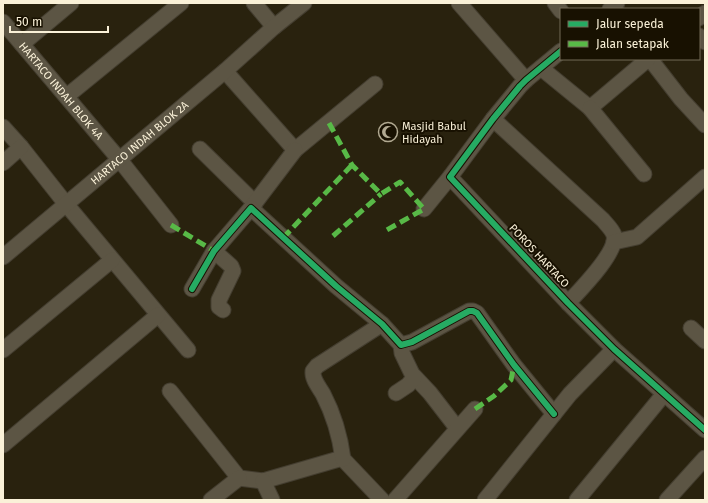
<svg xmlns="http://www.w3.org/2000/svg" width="708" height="503" font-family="'Fira Sans',sans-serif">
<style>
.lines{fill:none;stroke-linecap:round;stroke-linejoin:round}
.minor-casing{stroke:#443e30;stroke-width:17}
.minor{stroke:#5c5544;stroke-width:15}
.quiet{stroke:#58b947;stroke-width:5;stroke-dasharray:10 5;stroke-linecap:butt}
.cycleway-casing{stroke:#181101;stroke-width:8}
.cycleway{stroke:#26ab63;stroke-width:6}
.labels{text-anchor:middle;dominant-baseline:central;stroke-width:4;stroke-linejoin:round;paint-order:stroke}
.street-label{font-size:11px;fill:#faf1d8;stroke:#181101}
.poi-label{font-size:11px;fill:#faf1d8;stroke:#181101;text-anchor:start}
</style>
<rect width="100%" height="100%" fill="#29220e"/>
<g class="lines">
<defs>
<g id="minor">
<path d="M254 3 274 27"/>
<path d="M459 3 526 80"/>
<path d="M555 3 561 11"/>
<path d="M610 9 617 3"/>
<path d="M699 18 705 13"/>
<path id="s1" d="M3 22 119 159 171 225"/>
<path d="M699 36 705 42"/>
<path d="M22 44 71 3"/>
<path d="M561 51 526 80 520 86 493 119 450 177 568 303 614 349 705 430"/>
<path d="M650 59 681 99 705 125"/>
<path d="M541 68 590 108 648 59"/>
<path d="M225 71 295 150 375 84"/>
<path d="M67 96 181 3"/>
<path d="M590 108 644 174"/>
<path d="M493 119 603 220C606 224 612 229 614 235 618 252 580 290 568 303"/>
<path d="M3 127 21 147 66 204 188 350"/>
<path d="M200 149 255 203"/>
<path d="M3 163 21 147"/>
<path d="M251 208 295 150"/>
<path d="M424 209 450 177"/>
<path d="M614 242 637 237 705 177"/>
<path d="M214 251 231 266 233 271 219 300V307L223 310"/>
<path id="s2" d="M3 257 225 71 274 27 304 3"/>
<path d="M192 289 214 251 251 208 336 286 382 324 401 345 412 342 469 311H473L477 313 514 365 554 414"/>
<path d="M691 328 705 341"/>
<path d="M3 350 112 260"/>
<path d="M414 376 430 393 457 428"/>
<path d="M170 391 239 478 263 481 339 459H343L382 500"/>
<path d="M396 393 408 385 414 378 402 353 401 345"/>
<path d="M3 445 158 315"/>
<path d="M343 459C340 436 334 415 323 394 319 387 312 379 313 371L317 366 382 324"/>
<path d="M263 481 272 500"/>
<path d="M211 500 239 478"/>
<path d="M395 500 475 409"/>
<path d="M485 500 570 394 614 349"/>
<path d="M577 500 664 394"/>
<path d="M667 500 705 458"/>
</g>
</defs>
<use href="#minor" class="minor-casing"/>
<use href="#minor" class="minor"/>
<path class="quiet" d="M329 123 352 165 381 194 400 182 424 209 385 231
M171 225 214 251
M333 236 381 194
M283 238 352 165
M475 409 494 396 511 380 514 365"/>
<defs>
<path id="cycleway" d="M561 51 526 80 520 86 493 119 450 177 568 303 614 349 705 430
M192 289 214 251 251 208 336 286 382 324 401 345 412 342 469 311H473L477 313 514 365 554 414"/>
</defs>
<use href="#cycleway" class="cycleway-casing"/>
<use href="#cycleway" class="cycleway"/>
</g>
<defs>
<symbol id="mosque-ring" viewBox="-11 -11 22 22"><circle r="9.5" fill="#181101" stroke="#b1a991" stroke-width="1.5"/><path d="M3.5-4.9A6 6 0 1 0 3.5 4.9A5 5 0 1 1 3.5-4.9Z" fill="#b1a991"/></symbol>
</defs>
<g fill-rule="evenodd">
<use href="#mosque-ring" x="377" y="121" width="22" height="22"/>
</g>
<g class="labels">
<g class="street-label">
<text stroke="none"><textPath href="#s1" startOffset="90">HARTACO INDAH BLOK 4A</textPath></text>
<text stroke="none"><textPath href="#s2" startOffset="178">HARTACO INDAH BLOK 2A</textPath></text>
<text transform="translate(539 256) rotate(47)">POROS HARTACO</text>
</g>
<g class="poi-label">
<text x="402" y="126">Masjid Babul<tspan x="402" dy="13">Hidayah</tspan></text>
</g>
</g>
<rect width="708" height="503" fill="none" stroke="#faf1d8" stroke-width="8"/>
<rect x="560" y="8" width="140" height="52" fill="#181101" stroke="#726b57"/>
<rect x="568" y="21" width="20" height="6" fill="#26ab63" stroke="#726b57"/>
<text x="596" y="28" font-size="12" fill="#faf1d8">Jalur sepeda</text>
<rect x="568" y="41" width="20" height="6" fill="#58b947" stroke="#726b57"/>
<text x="596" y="48" font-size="12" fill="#faf1d8">Jalan setapak</text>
<path d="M10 26v6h98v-6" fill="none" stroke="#faf1d8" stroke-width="2"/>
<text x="16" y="26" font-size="12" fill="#faf1d8" stroke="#181101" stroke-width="3" paint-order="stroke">50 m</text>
</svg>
